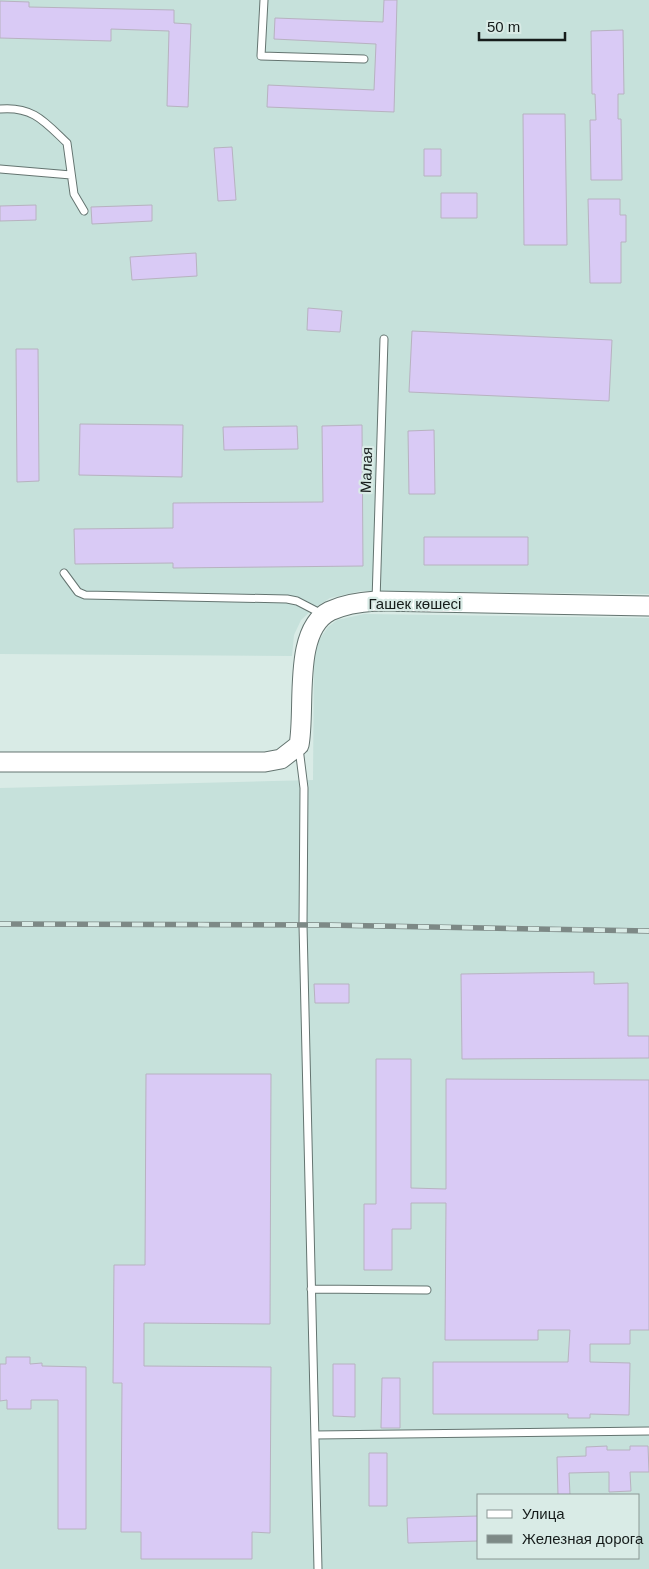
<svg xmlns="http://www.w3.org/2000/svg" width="649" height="1569" font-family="Arial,sans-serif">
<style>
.built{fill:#c6e1db;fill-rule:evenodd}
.building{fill:#d9caf5;stroke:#b7b2c0}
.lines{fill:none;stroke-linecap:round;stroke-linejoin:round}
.lane-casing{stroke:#647470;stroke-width:9}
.secondary-casing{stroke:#647470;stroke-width:21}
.lane{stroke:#fff;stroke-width:7}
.secondary{stroke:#fff;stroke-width:19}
.rail-casing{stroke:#7d8986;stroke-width:5.5}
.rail{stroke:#d9ebe6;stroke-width:4;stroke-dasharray:11;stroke-linecap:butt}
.labels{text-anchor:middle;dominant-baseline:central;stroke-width:4.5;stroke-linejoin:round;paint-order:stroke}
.street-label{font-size:15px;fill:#161c1b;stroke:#d9ebe6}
</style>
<rect width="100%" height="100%" fill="#d9ebe6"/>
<path class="built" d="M0 0H649V594L361 591 330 598 314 608 301 620 294 635 292 656 0 654Z
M364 614 649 618V1569H0V788L313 780 314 656 317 643 328 627 337 620ZM478 1495H638V1558H478Z"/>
<path class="building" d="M384 0H397L394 112 267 107 268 85 374 90 376 44 274 39 275 18 383 22Z
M0 1 29 2V7L174 10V23L191 24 188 107 167 106 169 31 111 29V41L0 38Z
M623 30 624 94H618V119H621L622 180H591L590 120H596L595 94H592L591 31Z
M523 114H565L567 245H524Z
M232 147 236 200 218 201 214 148Z
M424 149H441V176H424Z
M441 193H477V218H441Z
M588 199H620V215H626V242H621V283H590Z
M36 205V220L0 221V206Z
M152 205V221L92 224 91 207Z
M196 253 197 276 132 280 130 257Z
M308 308 342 311 340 332 307 330Z
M412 331 612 340 609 401 409 392Z
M16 349H38L39 481 17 482Z
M80 424 183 425 182 477 79 475Z
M362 425 363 566 173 568V563L75 564 74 529 173 528V503L323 502 322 426Z
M297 426 298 449 224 450 223 427Z
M434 430 435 494H409L408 431Z
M424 537H528V565H424Z
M594 972V984L628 983V1036H649V1058L462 1059 461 974Z
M314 984H349V1003H315Z
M376 1059H411V1188L446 1189V1079L649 1080V1330H630V1344H590V1362L630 1363 629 1415 590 1414V1418H568V1414H433V1362H568L570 1330H538V1340H445L446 1203H411V1229H392V1270H364V1204H376Z
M146 1074H271L270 1324 144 1323V1366L271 1367 270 1533 252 1532V1559H141V1532H121L122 1383H113L114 1265H145Z
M6 1357H30V1364L42 1363V1366L86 1367V1529H58V1400H31V1409H7V1400L0 1401V1364H6Z
M333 1364H355V1417L333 1416Z
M382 1378H400V1428H381Z
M607 1446V1450H630V1446H648L649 1472H630L631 1491 609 1492V1472L569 1473 570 1495H558L557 1457 586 1456V1447Z
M369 1453H387V1506H369Z
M478 1516V1541L408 1543 407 1518Z"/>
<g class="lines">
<defs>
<path id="lane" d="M264 0 261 56 364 59
M0 109C33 106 45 122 67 143L74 194 84 211
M0 169 71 175
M64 573 78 592 85 595 287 599 297 601 324 615
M376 601 384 339
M299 748 304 788 303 925 318 1569
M311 1289 427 1290
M315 1435 649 1431"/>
<path id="secondary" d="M0 762H265L281 759 299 745C306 709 292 630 330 611 345 604 360 602 376 601L649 606"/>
</defs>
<use href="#lane" class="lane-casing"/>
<use href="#secondary" class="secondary-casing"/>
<use href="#lane" class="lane"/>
<use href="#secondary" class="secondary"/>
<defs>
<path id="rail" d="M0 924 326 925 649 931"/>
</defs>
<use href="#rail" class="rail-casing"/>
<use href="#rail" class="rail"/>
</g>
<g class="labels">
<g class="street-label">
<text transform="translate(366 470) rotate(-88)">Малая</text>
<text x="415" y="603">Гашек көшесі</text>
</g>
</g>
<rect x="477" y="1494" width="162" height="65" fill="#d9ebe6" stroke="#8b9895"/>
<rect x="487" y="1510" width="25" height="8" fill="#ffffff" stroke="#8b9895"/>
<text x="522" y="1519" font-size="15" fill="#161c1b">Улица</text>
<rect x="487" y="1535" width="25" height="8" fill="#7d8986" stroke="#8b9895"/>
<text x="522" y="1544" font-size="15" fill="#161c1b">Железная дорога</text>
<path d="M479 32v8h86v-8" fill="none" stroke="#161c1b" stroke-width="2.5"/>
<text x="487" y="32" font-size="15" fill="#161c1b" stroke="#d9ebe6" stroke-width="4" paint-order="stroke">50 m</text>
</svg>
